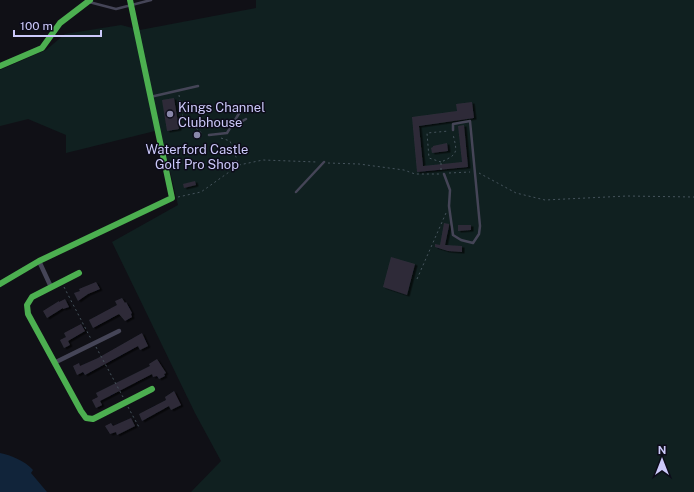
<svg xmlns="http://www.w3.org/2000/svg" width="694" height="492" font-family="'Public Sans',sans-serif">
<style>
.green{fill:#102020}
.water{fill:#11243a}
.building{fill:#2e2c39;filter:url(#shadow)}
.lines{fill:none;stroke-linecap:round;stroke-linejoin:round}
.path{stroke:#46545d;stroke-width:1;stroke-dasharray:2 3;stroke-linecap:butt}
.lane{stroke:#454557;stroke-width:2.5}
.street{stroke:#454557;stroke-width:4.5}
.fast{stroke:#4caf50;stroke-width:6}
.poi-dot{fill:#8a88aa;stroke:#0d0c1a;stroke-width:1.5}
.labels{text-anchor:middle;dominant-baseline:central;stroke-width:3;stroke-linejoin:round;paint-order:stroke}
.poi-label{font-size:13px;fill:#ccc9fa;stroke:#0d0c1a;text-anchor:start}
</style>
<defs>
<filter id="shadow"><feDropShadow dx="2.5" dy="1.5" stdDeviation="0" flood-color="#0009"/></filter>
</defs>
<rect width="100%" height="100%" fill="#101016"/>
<path class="green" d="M256 0H694V492H191L221 461 195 413 112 242 178 205 161 133 155 131 66 153V135L28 119 0 126V70L46 50 65 34 121 25 140 30 256 8Z"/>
<path class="water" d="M0 453C11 455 25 461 33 470L31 473 47 492H0Z"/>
<path class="building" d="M174 98 179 129 167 131 162 100Z
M472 102 474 118 419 126 423 166 462 162 458 126 464 125 468 167 417 172 412 117 457 111 456 104Z
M447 143 448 151 432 153 431 148 433 147V146Z
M195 181 196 185 184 188 183 184Z
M444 223 449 224V226L445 245 462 246V252L448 251 435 247V244L440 245Z
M458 225H471V230L458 231Z
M391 257 415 264 407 295 383 287Z
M96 282 100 289 88 294 78 301 74 293 80 291 79 289Z
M122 298 125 303 126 302 132 313 131 314 132 317 125 321 119 314 93 328 89 320 117 305 115 301Z
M65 299 69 307 63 309V308L47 318 43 311 59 301V302Z
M81 324 85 331 68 341 64 333Z
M142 333 148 346 140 350 138 346 85 375 83 372 77 375 73 366 79 363 80 366 98 358Z
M66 337 70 345 64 348 60 340Z
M157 359 166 373 164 374 165 376 159 379 157 376 153 377 152 374 100 401 102 405 96 408 92 400 98 397 96 393 150 366 149 364Z
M174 391 181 405 171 410 169 406 142 421 139 414 166 400 165 397Z
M131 418 135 426 117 435 116 432 110 434 105 426 111 423 113 426Z"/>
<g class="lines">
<path class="path" d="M179 95 183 118C194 122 196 131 204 134
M221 138 230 141 239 165
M441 162 429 158 427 133 449 131
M328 163 359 164 404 170 415 174H440
M441 170V162C459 154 457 152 453 134
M449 173 470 172
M479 173 516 193 545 200 627 196 694 197
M178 197 201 192 239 165 263 160 317 162
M417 279 446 213
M64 287 91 339
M96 347 123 397
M128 407 140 429"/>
<path class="lane" d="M89 2 116 9 151 0
M150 97 198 86
M232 127 246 119
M209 135 227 133 243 107
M444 174 450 190 449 206 453 235 461 240 473 243 479 234 480 226 470 121 453 124V130
M296 192 324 162"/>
<path class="street" d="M39 261 51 287
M56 362 119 331"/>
<path class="fast" d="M0 66 42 48 60 23 90 0
M79 273 32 297 27 305 28 314 81 411 86 418 93 419 152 389
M0 284 39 261 172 198 130 0"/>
</g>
<g class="poi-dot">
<circle cx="170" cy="114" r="4"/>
<circle cx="197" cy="135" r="4"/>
</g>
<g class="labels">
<g class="poi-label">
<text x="178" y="107">Kings Channel<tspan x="178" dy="15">Clubhouse</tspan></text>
<text x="197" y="149" text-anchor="middle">Waterford Castle<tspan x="197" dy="15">Golf Pro Shop</tspan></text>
</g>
</g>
<g transform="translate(662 460)" stroke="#0d0c1a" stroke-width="3" paint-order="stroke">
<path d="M0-3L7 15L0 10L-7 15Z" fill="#ccc9fa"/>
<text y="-6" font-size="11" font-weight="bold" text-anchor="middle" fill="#ccc9fa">N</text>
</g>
<path d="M14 30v6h87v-6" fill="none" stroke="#ccc9fa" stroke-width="2"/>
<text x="20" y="30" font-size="12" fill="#ccc9fa" stroke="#0d0c1a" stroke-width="3" paint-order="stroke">100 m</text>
</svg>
